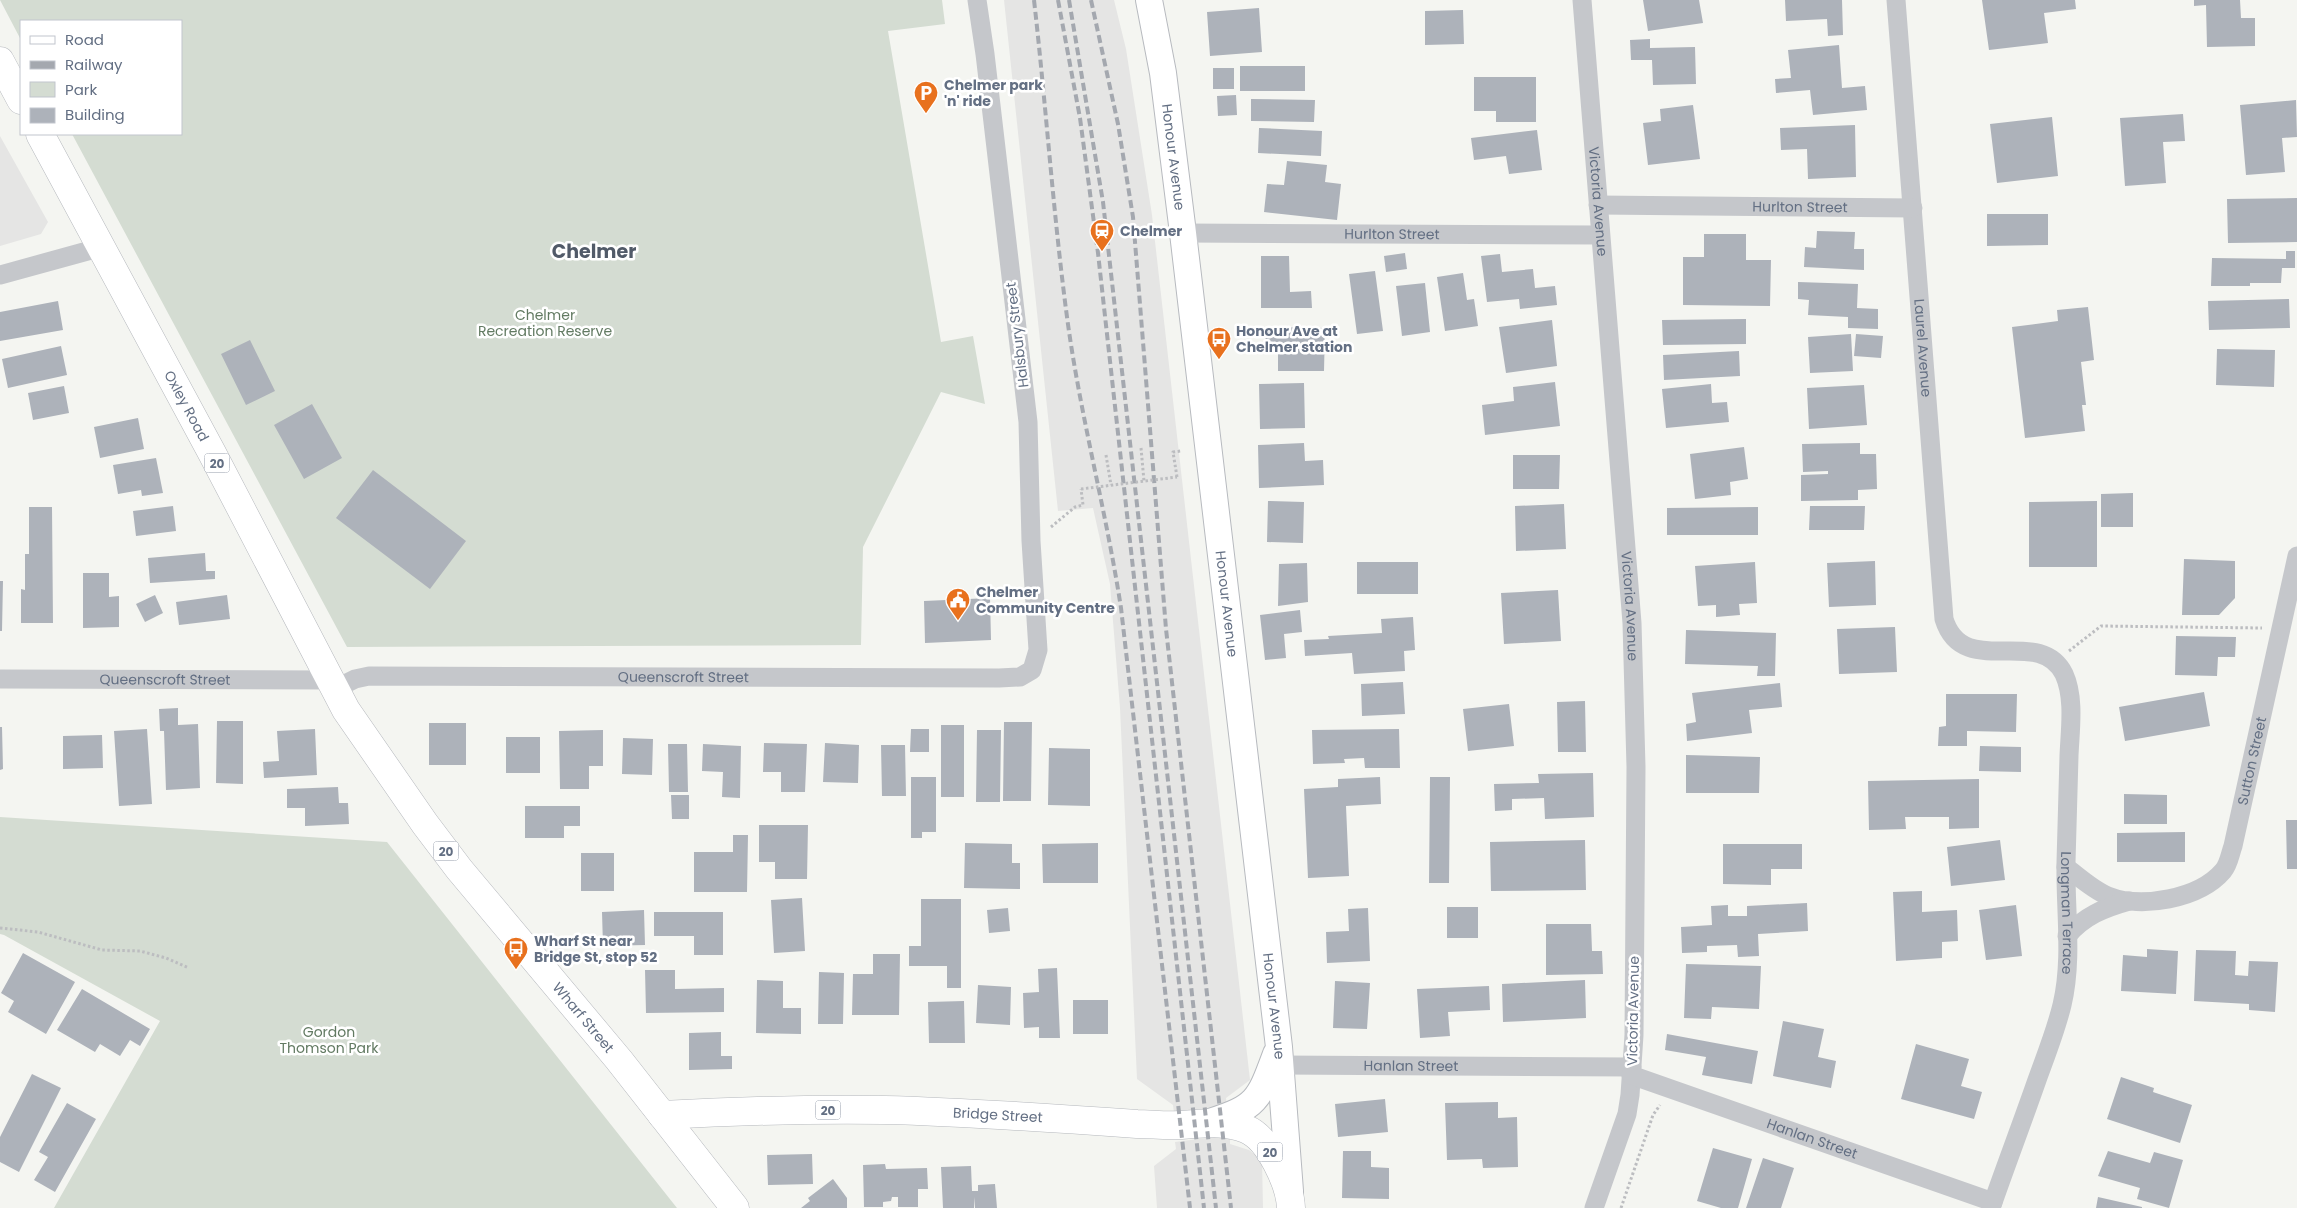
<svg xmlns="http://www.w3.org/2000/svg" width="2297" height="1208" font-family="Poppins,sans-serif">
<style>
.built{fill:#e5e5e4}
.green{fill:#d4dcd2}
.building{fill:#adb2ba}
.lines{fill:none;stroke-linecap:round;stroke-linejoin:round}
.secondary-casing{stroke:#b7babf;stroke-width:28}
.primary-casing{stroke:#b5b8bd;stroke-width:29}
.path{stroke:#bcbdc0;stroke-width:3;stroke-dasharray:2.5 2.5;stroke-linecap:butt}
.street{stroke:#c5c7cb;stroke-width:19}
.secondary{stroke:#fff;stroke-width:26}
.primary{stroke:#fff;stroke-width:28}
.rail{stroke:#a4a8af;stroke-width:4;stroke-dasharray:8 4;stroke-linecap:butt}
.path-bridge{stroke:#bcbdc0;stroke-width:3;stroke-dasharray:2.5 2.5;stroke-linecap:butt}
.labels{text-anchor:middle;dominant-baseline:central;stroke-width:5;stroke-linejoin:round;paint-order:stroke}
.shield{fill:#fff;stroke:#929aa8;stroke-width:1}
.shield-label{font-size:12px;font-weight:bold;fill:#636f83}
.poi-label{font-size:14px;font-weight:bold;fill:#636f83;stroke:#fff;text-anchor:start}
.street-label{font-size:14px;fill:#636f83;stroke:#fff}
.park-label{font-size:14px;fill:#627a62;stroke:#fff}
.district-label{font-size:19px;font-weight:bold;fill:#515a68;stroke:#fff}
</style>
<rect width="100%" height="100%" fill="#f4f5f1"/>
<path class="built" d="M1004 0H1114L1126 49 1152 215 1250 1080 1226 1098 1227 1106 1174 1113 1173 1105 1137 1079 1120 708 1110 584 1093 508 1058 511Z
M0 136 48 222 41 234 0 246Z
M1230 1135V1144L1249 1150 1262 1160 1263 1208H1157L1154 1166 1176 1149 1175 1142Z"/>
<path class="green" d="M0 0H942L945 24 888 31 941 342 973 336 985 404 941 392 863 547 861 645 347 647 72 134H181V21H21V40Z
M0 817 387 842 677 1208H54L160 1021 4 935 0 934Z"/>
<path class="building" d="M1643 0H1699L1703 23 1648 31Z
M1785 0H1842L1843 35 1828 36 1827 19 1786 21Z
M1982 0H2075L2076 9 2044 13 2048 43 1989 50Z
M2194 0H2240L2241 18H2255V46L2207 47 2206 5 2194 6Z
M1259 8 1262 52 1210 56 1207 12Z
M1463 10 1464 44 1425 45V11Z
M1650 39V48L1695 47 1696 84 1653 85 1652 60H1631L1630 40Z
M1839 45 1842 88 1865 86 1867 110 1813 115 1810 90 1776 93 1775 79 1791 78 1788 50Z
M1240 66H1305V91H1240Z
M1213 68H1234V89H1213Z
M1474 77H1536V122H1496V111H1474Z
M1236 95 1237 115 1218 116 1217 96Z
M1251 99 1315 100 1314 122 1251 121Z
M2296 100 2297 137 2282 138 2285 172 2246 175 2240 105Z
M1693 105 1700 159 1648 165 1643 123 1661 121 1660 109Z
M2183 114 2185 141 2163 142 2166 183 2125 186 2120 118Z
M2052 117 2058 176 1997 183 1990 124Z
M1855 125 1856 177 1808 179 1807 149 1781 150 1780 128Z
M1259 128 1322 131 1321 156 1258 153Z
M1537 130 1542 170 1509 174 1506 156 1474 160 1471 138Z
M1287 161 1327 165 1325 182 1341 184 1337 220 1264 212 1267 184 1284 185Z
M2297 198V242L2228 243 2227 199Z
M1987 214H2048V245L1987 246Z
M1817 231 1855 232 1854 249H1864V270L1804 267 1805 247 1816 248Z
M1704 234H1746V260H1771L1770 306 1683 305V257H1704Z
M2286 251H2295V268H2282L2281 283H2250V286H2211L2212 258 2286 259Z
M1405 253 1407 269 1386 272 1384 256Z
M1500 254 1502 272 1533 269 1535 288 1555 286 1557 305 1520 309 1519 299 1487 302 1481 256Z
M1261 256H1289L1290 292 1311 291 1312 308H1261Z
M1375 271 1383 331 1357 334 1349 274Z
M1463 273 1467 300 1474 299 1478 326 1445 331 1437 277Z
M1798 282 1858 284 1857 308 1878 309V329L1848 328V317L1808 315 1809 300 1798 299Z
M1425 283 1430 332 1402 336 1396 286Z
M2289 299 2290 328 2209 330 2208 301Z
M58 301 63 330 0 341V312Z
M2088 307 2094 360 2081 362 2086 405H2082L2085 431 2025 438 2012 327 2058 321 2057 310Z
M1746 319V344L1663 345 1662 320Z
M1552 320 1557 366 1506 373 1499 327Z
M1266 327 1325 328 1324 371H1278V354H1265Z
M1851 334 1853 371 1810 373 1808 337Z
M1856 334 1883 336 1881 358 1854 356Z
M250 340 275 391 246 405 221 354Z
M61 346 67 375 8 388 2 359Z
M2217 349 2275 350 2274 387 2216 385Z
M1739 351 1740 376 1664 380 1663 355Z
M1555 382 1560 426 1485 435 1482 405 1514 401 1513 387Z
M1304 383 1305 428 1260 429 1259 384Z
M1711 384 1712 403 1727 402 1729 422 1666 428 1662 389Z
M1864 385 1867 425 1809 429 1807 388Z
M64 386 69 413 33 420 28 393Z
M312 404 342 458 304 479 274 425Z
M138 418 144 449 100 458 94 427Z
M1304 443 1305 461 1323 460 1324 485 1259 488 1258 445Z
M1860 443V454H1876L1877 489 1858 490V500L1801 501V475L1828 474V471L1803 472 1802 444Z
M1744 447 1748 479 1730 482 1731 495 1695 499 1690 454Z
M1513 455H1560L1559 489H1513Z
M156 458 163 493 142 496 141 490 118 494 113 465Z
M373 470 466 541 430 589 336 518Z
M2133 493V527H2101V494Z
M1268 501 1304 502 1303 543 1267 542Z
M2097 501V567H2029V502Z
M1564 504 1566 549 1516 551 1515 506Z
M173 506 176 531 136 536 133 511Z
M1810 506H1865L1864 530H1809Z
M29 507H52L53 623H21V589L25 590V554H29Z
M1758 507V535H1667V508Z
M205 553 206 571H215V579L150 583 148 558Z
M2184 559 2235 561V598L2219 615H2182Z
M1875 561 1876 605 1829 607 1827 563Z
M1357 562H1418V594H1357Z
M1755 562 1757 603 1739 604 1740 615 1716 617V605L1698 606 1695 566Z
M1307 563 1308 602 1278 606 1279 564Z
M83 573H109V597L119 596V627L83 628Z
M0 581H3L2 631H0Z
M1558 590 1561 641 1504 644 1501 593Z
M155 595 163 613 145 622 136 604Z
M227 595 230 619 179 625 176 602Z
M990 598 991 640 925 643 924 601Z
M1300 610 1302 632 1284 634 1286 658 1265 660 1260 615Z
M1413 617 1415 650 1404 651 1405 671 1354 674 1352 653 1305 656 1304 640 1329 639 1328 636 1382 633 1381 619Z
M1895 627 1897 672 1839 674 1837 629Z
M1686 630 1776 633 1775 676H1757L1758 666 1685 664Z
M2176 636 2236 637 2235 657H2218L2217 676 2175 675Z
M1403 682 1405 714 1362 716 1361 684Z
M1780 683 1782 707 1749 710 1752 733 1687 741 1686 724 1696 722 1692 693Z
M2204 692 2210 726 2125 741 2119 707Z
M1946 694H2017L2016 732 1967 731V746H1938L1939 727 1946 726Z
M1585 701 1586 752H1558L1557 702Z
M1509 704 1514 746 1468 751 1463 709Z
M178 708V725L198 724 200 788 166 790 164 731H160L159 709Z
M217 721H243V784L216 783Z
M1004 722H1032L1031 801H1003Z
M429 723H466V765H429Z
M941 725H964V797H941Z
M0 727H2L3 769 0 770Z
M147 729 152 804 119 806 114 731Z
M315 729 317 775 264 778 263 762 279 761 277 731Z
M911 729H929V752H910Z
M1399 729 1400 768H1365L1364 758 1344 759 1345 763 1313 764 1312 730Z
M603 730V766H589V789H560L559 731Z
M977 730H1001L1000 802H976Z
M102 735 103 768 63 769V736Z
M506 737H540V773H506Z
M623 738 653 739 652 775 622 774Z
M764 743 807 744 805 792H781V772H763Z
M825 743 859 745 858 783 823 782Z
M668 744H687L688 792H669Z
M703 744 741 746 740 798 722 797 723 772 702 771Z
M881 745H905L906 796H882Z
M1980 746 2021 747V772L1979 771Z
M1049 748 1090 749V806L1048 805Z
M1686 755 1760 757 1759 793H1686Z
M1593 773 1594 817 1545 819 1544 798 1512 799V810L1495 811 1494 784 1539 783 1538 774Z
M911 777H936V832H922V838H911Z
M1380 777 1381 804 1346 806 1349 876 1308 878 1304 789 1338 787V779Z
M1430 777H1450L1449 883H1429Z
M1979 779V828L1949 829V817H1905L1906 829 1869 830 1868 781Z
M338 787 339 803H348L349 824 305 826V808H287V789Z
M2124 794 2167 795V824H2124Z
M671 795H689V819H672Z
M525 806H580V826H564V838H525Z
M2286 820H2297V869H2287Z
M759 825H808L807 879H775V862H759Z
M2185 832V862H2117V833Z
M733 835H748L747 892H694V852H733Z
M1585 840 1586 890 1491 891 1490 842Z
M2000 840 2005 880 1951 886 1947 847Z
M965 843 1012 844V863H1020V889L964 888Z
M1098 843V883H1043L1042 844Z
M1723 844H1802V869H1771V885L1723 884Z
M581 853H614V891H581Z
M1922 891V912L1957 910 1958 941 1942 942V958L1896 961 1893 892Z
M802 898 805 951 774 953 771 900Z
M921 899H961V988H947V966H909V946H921Z
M1807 903 1808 931 1758 934 1759 956 1738 957 1737 945 1707 946V952L1682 953 1681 927 1712 925 1711 906 1728 905V916H1747V906Z
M2016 905 2022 956 1986 960 1979 910Z
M1447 907H1478V938H1447Z
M1008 908 1010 931 989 933 987 910Z
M1368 908 1370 961 1327 963 1326 932 1349 931 1348 909Z
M644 910 645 945 603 946 602 912Z
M654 912H723V955H694V936H654Z
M1546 924H1591L1592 951H1602L1603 974 1546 975Z
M2147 949 2178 951 2176 994 2121 991 2123 955 2147 957Z
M2196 950 2236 951 2235 975 2248 976 2249 961 2278 962 2275 1012 2249 1010V1004L2194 1001Z
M23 953 75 982 46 1034 8 1012 14 1001 1 993Z
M873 954H900L899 1015H852L853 974H873Z
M1686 964 1761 966 1759 1009 1712 1007 1711 1019 1684 1018Z
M1057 968 1060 1038H1039V1027L1024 1028 1023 993 1039 992 1038 969Z
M645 970H675V989L724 988V1012L646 1013Z
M819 972 844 973 843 1024H818Z
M757 980 783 981V1008H801V1034L756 1033Z
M1585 980 1586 1018 1503 1022 1502 984Z
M1335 981 1370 983 1367 1029 1333 1028Z
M978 985 1011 987 1010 1025 976 1023Z
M1489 986 1490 1010 1448 1012 1450 1036 1420 1038 1417 989Z
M82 989 150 1029 140 1046 130 1040 120 1056 100 1044 95 1052 57 1030Z
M1073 1000H1108V1034H1073Z
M964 1001 965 1043H929L928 1002Z
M1783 1021 1824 1029 1818 1057 1836 1061 1831 1088 1773 1076Z
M721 1032V1056H732V1069L689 1070V1033Z
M1667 1034 1758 1051 1752 1084 1702 1075 1706 1057 1665 1050Z
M1916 1044 1969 1059 1961 1086 1982 1092 1974 1119 1901 1099Z
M32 1074 61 1088 19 1172 0 1162V1137Z
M2121 1077 2154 1088 2153 1092 2192 1105 2180 1143 2107 1119Z
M1385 1099 1388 1132 1338 1137 1335 1104Z
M1498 1102V1118L1517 1117 1518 1167 1483 1168 1482 1159 1447 1160 1445 1103Z
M67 1103 96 1119 55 1192 34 1180 48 1157 39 1152Z
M1713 1148 1752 1159 1738 1208H1721L1697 1201Z
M1343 1151H1371V1167L1389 1168V1199L1342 1198Z
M2108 1151 2150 1163 2154 1152 2183 1160 2169 1208 2137 1199 2140 1188 2098 1176Z
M812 1154 813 1184 768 1185 767 1155Z
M1763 1158 1794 1168 1781 1208H1746Z
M885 1164 886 1169 927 1168 928 1189H918V1207H898V1197H892L891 1201 883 1202V1207H864L863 1165Z
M971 1166 972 1191H978V1185L995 1184 997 1208H975V1197L974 1208H943L941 1167Z
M833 1179 847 1198V1208H801L810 1201 808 1198Z
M2098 1197 2142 1207V1208H2096Z"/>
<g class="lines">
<defs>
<g id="secondary">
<path id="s10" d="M1149 0 1163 73 1183 233 1279 1047 1290 1191"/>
<path d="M1210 1122C1257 1107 1259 1100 1276 1054"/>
</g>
<g id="primary">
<path d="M0 61 21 100"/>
<path id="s11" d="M40 134 212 453 346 710 425 824 459 869 619 1060 735 1208"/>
<path id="s12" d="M662 1115C736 1111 811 1109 885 1110 969 1112 1053 1118 1137 1124 1151 1124 1165 1126 1179 1125 1202 1124 1224 1120 1246 1129 1269 1138 1290 1184 1291 1208"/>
</g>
</defs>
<use href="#secondary" class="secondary-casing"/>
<use href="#primary" class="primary-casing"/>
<path class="path" d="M1141 448 1144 481
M1106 455 1111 485
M1177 477 1173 452 1181 451
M1051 527 1075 507 1083 505 1081 489
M2069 651 2101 626 2262 628
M0 928 38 932 102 950 140 951 166 958 189 968
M1621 1208 1653 1115 1660 1105"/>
<g class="street">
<path id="s1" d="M1582 0 1632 623 1636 767 1634 1035 1630 1095 1627 1114 1594 1208"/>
<path id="s2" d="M1896 0 1944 619C1963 681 2039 624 2064 674 2075 698 2070 730 2069 756 2068 791 2067 827 2066 862 2065 909 2073 959 2062 1005 2056 1030 2046 1055 2037 1080 2022 1123 2006 1165 1991 1208"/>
<path id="s3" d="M1598 205 1913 208"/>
<path id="s4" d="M1183 233 1600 235"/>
<path d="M0 275 102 247"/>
<path id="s5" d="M0 679 330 680"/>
<path id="s6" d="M335 689 355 679 369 676 999 678 1020 677 1032 670 1038 650 1031 541 1028 422 985 54 977 0"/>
<path id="s7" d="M2066 867C2079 877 2093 890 2108 896 2141 909 2199 899 2223 871 2229 864 2230 854 2233 846L2297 556"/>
<path d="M2067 936C2084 916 2104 908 2129 901"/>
<path id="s8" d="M1280 1065 1632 1067"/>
<path id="s9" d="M1631 1075 1993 1202"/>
</g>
<use href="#secondary" class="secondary"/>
<use href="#primary" class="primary"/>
<path class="rail" d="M1034 0C1046 105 1053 212 1067 317 1080 415 1106 510 1121 608L1190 1208
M1058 0 1080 118 1098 253 1204 1208
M1069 0 1103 202 1216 1208
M1091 0 1118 124 1133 217 1166 629 1231 1208"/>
<path class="path-bridge" d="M1081 489 1177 477"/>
</g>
<defs>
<symbol id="parking-pin" viewBox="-11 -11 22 30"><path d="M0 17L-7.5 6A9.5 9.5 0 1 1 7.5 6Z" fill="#e8711e" stroke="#fff"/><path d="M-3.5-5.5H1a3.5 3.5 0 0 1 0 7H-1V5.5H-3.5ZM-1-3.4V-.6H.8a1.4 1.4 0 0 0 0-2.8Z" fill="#fff"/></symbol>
<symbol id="station-pin" viewBox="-11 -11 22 30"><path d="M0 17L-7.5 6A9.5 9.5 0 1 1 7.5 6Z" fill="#e8711e" stroke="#fff"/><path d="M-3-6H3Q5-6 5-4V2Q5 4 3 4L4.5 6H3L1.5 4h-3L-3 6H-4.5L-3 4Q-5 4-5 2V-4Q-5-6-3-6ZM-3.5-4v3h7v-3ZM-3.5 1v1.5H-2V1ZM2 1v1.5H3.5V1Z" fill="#fff"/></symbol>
<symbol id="bus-pin" viewBox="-11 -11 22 30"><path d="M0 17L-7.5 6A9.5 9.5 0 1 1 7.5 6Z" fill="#e8711e" stroke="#fff"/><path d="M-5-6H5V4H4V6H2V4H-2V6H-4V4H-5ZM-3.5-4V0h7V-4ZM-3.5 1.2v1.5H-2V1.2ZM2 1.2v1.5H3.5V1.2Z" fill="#fff"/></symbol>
<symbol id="civic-pin" viewBox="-11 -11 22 30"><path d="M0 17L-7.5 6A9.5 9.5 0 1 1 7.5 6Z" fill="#e8711e" stroke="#fff"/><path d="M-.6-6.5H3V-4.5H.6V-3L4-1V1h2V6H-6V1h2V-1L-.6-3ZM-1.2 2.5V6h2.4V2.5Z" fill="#fff"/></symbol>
</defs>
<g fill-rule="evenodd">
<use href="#parking-pin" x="912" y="79" width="28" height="38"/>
<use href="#station-pin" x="1088" y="217" width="28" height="38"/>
<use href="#bus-pin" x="1205" y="325" width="28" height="38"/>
<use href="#civic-pin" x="944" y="586" width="28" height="38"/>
<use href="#bus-pin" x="502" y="935" width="28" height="38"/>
</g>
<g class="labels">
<g class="shield">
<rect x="204.5" y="453.5" width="25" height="19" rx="4"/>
<rect x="433.5" y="841.5" width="25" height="19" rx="4"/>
<rect x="815.5" y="1100.5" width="25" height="19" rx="4"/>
<rect x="1257.5" y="1142.5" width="25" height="19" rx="4"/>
</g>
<g class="shield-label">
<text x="217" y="463">20</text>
<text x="446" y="851">20</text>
<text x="828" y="1110">20</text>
<text x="1270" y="1152">20</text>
</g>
<g class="poi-label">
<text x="944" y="85">Chelmer park<tspan x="944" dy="16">'n' ride</tspan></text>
<text x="1120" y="231">Chelmer</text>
<text x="1236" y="331">Honour Ave at<tspan x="1236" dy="16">Chelmer station</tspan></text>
<text x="976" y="592">Chelmer<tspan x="976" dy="16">Community Centre</tspan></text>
<text x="534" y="941">Wharf St near<tspan x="534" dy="16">Bridge St, stop 52</tspan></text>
</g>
<g class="street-label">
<text stroke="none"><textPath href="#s10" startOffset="159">Honour Avenue</textPath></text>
<text stroke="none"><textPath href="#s1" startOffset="202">Victoria Avenue</textPath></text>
<text stroke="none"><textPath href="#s3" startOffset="202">Hurlton Street</textPath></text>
<text stroke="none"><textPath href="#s4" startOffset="209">Hurlton Street</textPath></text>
<text transform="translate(1017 335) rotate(-97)">Halsbury Street</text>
<text stroke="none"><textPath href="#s2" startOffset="349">Laurel Avenue</textPath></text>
<text stroke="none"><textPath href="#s11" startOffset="309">Oxley Road</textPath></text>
<text stroke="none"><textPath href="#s10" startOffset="609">Honour Avenue</textPath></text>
<text stroke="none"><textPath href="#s1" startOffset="608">Victoria Avenue</textPath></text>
<text stroke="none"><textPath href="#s6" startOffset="351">Queenscroft Street</textPath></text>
<text stroke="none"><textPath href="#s5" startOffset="165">Queenscroft Street</textPath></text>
<text stroke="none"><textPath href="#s7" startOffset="289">Sutton Street</textPath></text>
<text stroke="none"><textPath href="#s2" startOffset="1004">Longman Terrace</textPath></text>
<text stroke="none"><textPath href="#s10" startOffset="1014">Honour Avenue</textPath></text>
<text transform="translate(1633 1011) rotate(-89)">Victoria Avenue</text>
<text stroke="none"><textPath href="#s11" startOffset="1041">Wharf Street</textPath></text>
<text stroke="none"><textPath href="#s8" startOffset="131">Hanlan Street</textPath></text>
<text stroke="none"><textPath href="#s12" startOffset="336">Bridge Street</textPath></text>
<text stroke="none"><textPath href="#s9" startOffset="192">Hanlan Street</textPath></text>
</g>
<g class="park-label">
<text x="545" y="315">Chelmer<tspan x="545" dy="16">Recreation Reserve</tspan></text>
<text x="329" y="1032">Gordon<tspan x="329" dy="16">Thomson Park</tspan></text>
</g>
<g class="district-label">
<text x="594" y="251">Chelmer</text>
</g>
</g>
<rect x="20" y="20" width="162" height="115" fill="#ffffff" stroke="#c1c5cd"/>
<rect x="30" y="36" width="25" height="8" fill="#ffffff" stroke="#c1c5cd"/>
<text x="65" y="45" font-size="15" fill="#636f83">Road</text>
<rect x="30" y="61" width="25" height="8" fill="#a4a8af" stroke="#c1c5cd"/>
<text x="65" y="70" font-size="15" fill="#636f83">Railway</text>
<rect x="30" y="82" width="25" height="15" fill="#d4dcd2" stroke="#c1c5cd"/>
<text x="65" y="95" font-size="15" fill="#636f83">Park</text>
<rect x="30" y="108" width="25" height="15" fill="#adb2ba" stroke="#c1c5cd"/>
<text x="65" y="120" font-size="15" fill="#636f83">Building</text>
</svg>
